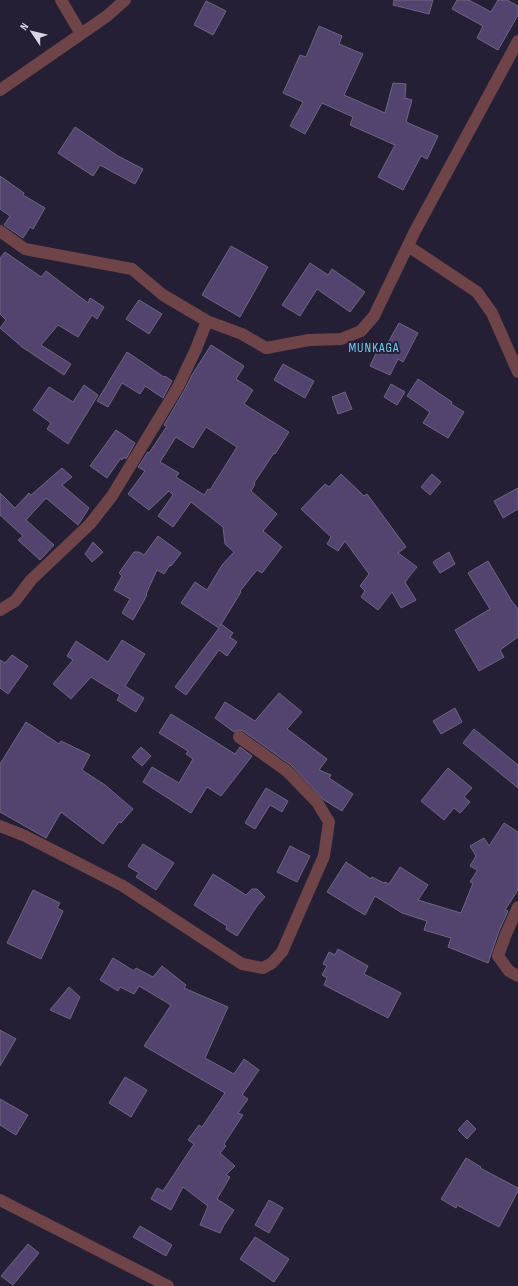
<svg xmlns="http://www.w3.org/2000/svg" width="518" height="1286" font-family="'Sofia Sans Condensed',sans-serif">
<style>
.building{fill:#53446f;stroke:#6e6680;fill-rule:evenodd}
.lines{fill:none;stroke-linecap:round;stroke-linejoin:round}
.minor{stroke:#6f4449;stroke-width:12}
.labels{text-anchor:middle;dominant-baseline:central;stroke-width:4;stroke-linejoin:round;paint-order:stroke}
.quarter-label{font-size:13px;letter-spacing:1px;fill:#75cdf3;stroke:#241f34}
</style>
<rect width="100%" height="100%" fill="#241f34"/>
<path class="building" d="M394 0H433L429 14 393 5Z
M457 0H469L491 12 498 0H507L518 6V15L498 50 477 38 483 26 452 9Z
M206 1 226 11 213 35 194 25Z
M319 26 342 36 339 44 363 54 344 95 385 113 393 83 406 84 405 98 412 100 406 122 438 136 427 159 421 156 403 190 378 177 395 145 350 125 353 117 322 103 305 134 290 126 303 102 283 93 300 55 306 57Z
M75 127 118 156 143 169 135 184 100 165 93 176 58 153Z
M0 176 24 193 23 195 45 208 33 229 30 227 23 238 4 225 10 216 0 209Z
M231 246 268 267 240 317 202 295Z
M5 252 41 277 46 271 88 303 90 298 104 307 97 319 92 315 78 337 58 325 41 345 71 364 64 375 22 347 0 328 6 320 0 314V258Z
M310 263 328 275 332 269 365 292 350 312 317 289 300 316 282 305Z
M139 300 162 314 149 334 126 319Z
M399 323 418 333 403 362 398 359 390 375 370 366 380 345 385 348Z
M211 345 244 366 236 379 253 390 244 404 289 432 275 454 274 453 254 483 255 484 251 491 277 514 263 531 282 547 262 573 257 570 240 591 241 592 220 626 221 624 233 633 230 637 237 642 227 656 219 650 186 695 175 687 219 628 181 603 195 582 207 590 222 565 234 552 225 544 223 527 191 502 173 527 158 516 173 495 169 491 149 510 128 494 145 471 138 467 148 452 149 453 167 426 164 425 184 391 192 375ZM206 427 237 447 210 490 208 489 204 495 176 477 179 473 160 462 176 437 193 448Z
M127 352 164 377 165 376 172 381 163 398 145 386 140 394 122 383 108 407 97 401Z
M283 364 314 381 305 398 274 380Z
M418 379 452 402 451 404 464 412 448 438 423 423 430 412 407 396Z
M391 384 405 392 397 405 384 397Z
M84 385 98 395 68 444 47 429 51 423 33 410 49 387 73 402Z
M345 392 352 409 338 414 332 397Z
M116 430 135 443 126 459 124 457 122 460 121 458 107 478 90 466Z
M62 468 72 477 62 485 89 508 78 525 46 498 26 520 54 545 40 560 18 540 23 536 0 515V493L15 508 29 493 31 495Z
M341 474 364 496 367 494 406 547 398 553 417 567 405 582 416 600 401 608 392 592 378 610 361 597 365 591 360 586 369 574 345 541 338 551 327 544 331 537 301 509 325 484 329 487Z
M432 474 441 482 430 495 421 487Z
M518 488V509L503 518 494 501Z
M158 536 181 553 171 566 170 565 164 574 157 570 146 594 147 595 133 620 122 613 130 599 114 590 122 576 119 573 134 552H139L144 555Z
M93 542 103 552 92 562 85 554Z
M449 552 455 564 440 573 433 562Z
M488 561 511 600 518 609V637L500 650 504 657 479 671 455 630 490 609 468 573Z
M122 640 145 654 125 686 144 698 136 712 117 700 120 695 91 677 71 699 53 684 73 660 67 656 76 641 108 662Z
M12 655 28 666 8 694 0 688V660L5 663Z
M279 693 302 712 287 729 327 759 319 770 331 775 329 778 353 794 342 811 324 800 291 765 243 731 239 730 234 732 215 718 225 702 255 721Z
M455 708 462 722 441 734 433 721Z
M171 714 235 754 240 747 252 756 221 796 207 787 191 813 143 782 152 767 179 783 193 759 186 754 188 751 159 733Z
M26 722 59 744 61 741 90 755 82 770 105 785 133 809 121 823 119 822 103 844 61 812 46 838 0 812V764Z
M474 729 518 765V788L463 743Z
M141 747 151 756 142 766 132 757Z
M448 768 472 788 464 797 470 802 460 813 454 808 444 820 421 801Z
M266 788 288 801 282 812 270 805 255 829 245 823Z
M504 823 518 832V890L505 910 508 911 499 931 488 963 448 947 451 938 424 930 427 921 402 913 375 896 365 915 327 892 346 862 371 879 372 877 384 883 385 882 389 884 400 867 428 885 418 900 461 913 473 883 470 882 477 871V870L470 866 476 856 470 846 484 838 489 846Z
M143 844 174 863 156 890 136 877 139 873 128 866Z
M290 846 310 856 297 882 277 872Z
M213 874 246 895 252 889H257L265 897 257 906 237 936 226 929 227 926 194 905Z
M33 890 60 903 57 908 63 911 41 959 7 943Z
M338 949 368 966 364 974 401 993 388 1018 324 985 327 978 322 975 327 966 323 964 329 952 335 955Z
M113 958 134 971 136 968 153 977 162 966 186 985 184 988 228 1007 205 1058 234 1074 244 1059 259 1070 242 1095 248 1099 238 1113 243 1115 224 1144 226 1146 220 1153 235 1166 226 1175 230 1177 217 1199 234 1210 224 1225 220 1233 200 1225 208 1206 183 1187 171 1210 151 1199 157 1188 163 1191 194 1144 188 1140 199 1125 202 1127 225 1093 144 1046 171 1005 139 986 134 994 120 987 118 991 100 980Z
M69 987 80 997 70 1019 50 1010Z
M0 1030 16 1039 0 1066Z
M125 1077 147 1090 131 1117 109 1103Z
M0 1099 28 1115 16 1135 0 1125Z
M467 1120 476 1129 467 1139 458 1130Z
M466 1158 481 1167 480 1168 518 1188V1191L499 1227 457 1205 456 1208 441 1199Z
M269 1200 283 1208 269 1233 255 1225Z
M140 1226 172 1245 166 1256 133 1237Z
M255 1237 289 1259 274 1282 240 1259Z
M28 1244 39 1253 13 1285 1 1276Z"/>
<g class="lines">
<path class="minor" d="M61 0 81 34
M0 90 107 16 125 0
M0 231 25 249 132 269 163 295 207 321 242 334 266 348 309 340 341 339 361 331 374 316 415 231 518 41
M408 246 477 292 492 313 518 372
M0 610 15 601 31 580 90 524 112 496 178 387 196 349 207 321
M0 826 25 836 123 886 242 964 263 968 272 963 282 952 324 856 329 822 317 802 287 771 239 737
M518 907 506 934 498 956 509 971 518 976
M0 1200 168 1286"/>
</g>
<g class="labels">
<g class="quarter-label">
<text x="374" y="348">MUNKAGA</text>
</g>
</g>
<g transform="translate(32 32) rotate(305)" stroke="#241f34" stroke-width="3" paint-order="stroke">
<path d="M0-3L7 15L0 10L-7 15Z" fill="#d7d5e4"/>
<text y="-6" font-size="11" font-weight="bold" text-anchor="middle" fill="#d7d5e4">N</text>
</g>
</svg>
